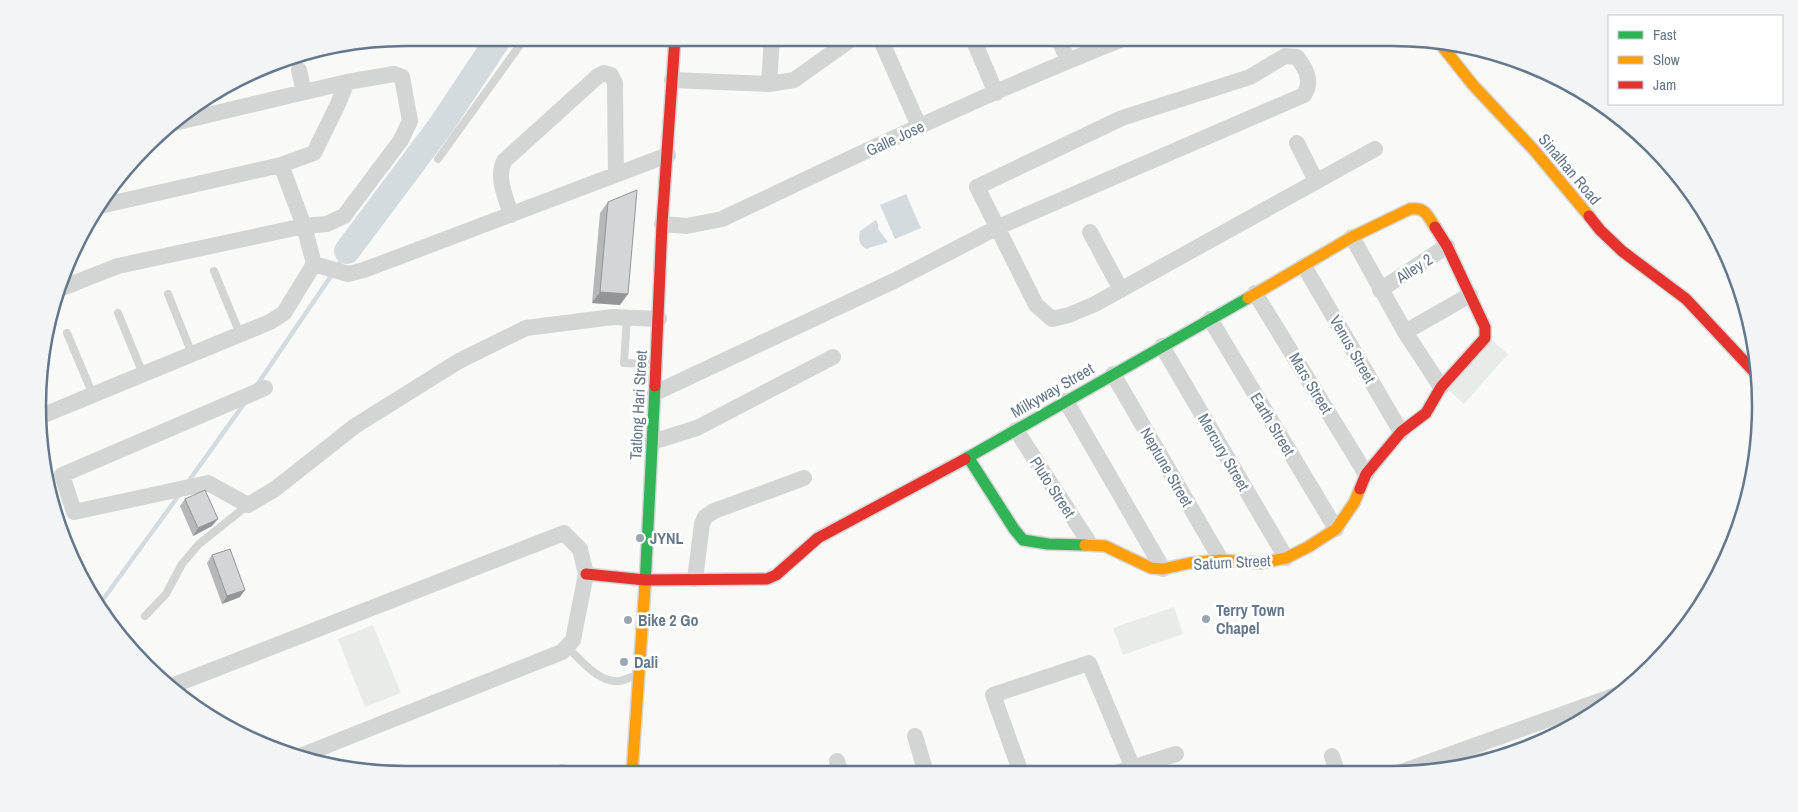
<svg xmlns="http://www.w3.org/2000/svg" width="1798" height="812" font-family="'Archivo Narrow',sans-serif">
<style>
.green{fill:#e8ece6}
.water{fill:#d3dbdf}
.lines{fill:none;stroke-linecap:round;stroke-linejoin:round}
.stream{stroke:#d3dbdf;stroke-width:4.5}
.river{stroke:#d3dbdf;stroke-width:26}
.fast-casing{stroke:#d4d6d7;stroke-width:14}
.slow-casing{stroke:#d4d6d7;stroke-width:14}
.jam-casing{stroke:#d4d6d7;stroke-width:14}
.lane{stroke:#d3d4d4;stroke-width:8}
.street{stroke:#d3d4d4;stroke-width:16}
.fast{stroke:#30b455;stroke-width:11}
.slow{stroke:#ff9f0a;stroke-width:11}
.jam{stroke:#e5322d;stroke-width:11}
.wall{fill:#b6b7b8}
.shaded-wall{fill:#949596}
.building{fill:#d4d5d6;stroke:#949596}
.poi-dot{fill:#99a5b1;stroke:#fff;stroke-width:2}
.labels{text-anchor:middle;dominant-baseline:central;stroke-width:5;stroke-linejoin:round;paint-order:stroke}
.street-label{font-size:16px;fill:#65788b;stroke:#fff}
.poi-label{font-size:16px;font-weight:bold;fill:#65788b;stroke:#fff;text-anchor:start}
.rim{fill:none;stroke:#65788b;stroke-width:2.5}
</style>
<rect width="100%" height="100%" fill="#f9f9f8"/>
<path class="green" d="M1489 338 1508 354 1464 404 1446 388Z
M1174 607 1183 634 1123 655 1113 628Z
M373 625 401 693 365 707 338 639Z
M1486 747 1491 758 1440 771H1420Z"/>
<path class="water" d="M906 194 921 228 895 239 880 205Z
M876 220 878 224V229L888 242 866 249 861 245 859 238 860 231Z"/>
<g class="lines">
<path class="stream" d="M337 267 347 251
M257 385 333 273
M188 482 246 401
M99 605 179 495"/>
<path class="river" d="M347 251 442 124 499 38"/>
<defs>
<path id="fast" d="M968 457 1014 529 1023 540 1048 544 1085 545
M965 459 1248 298
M645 586 655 386"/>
<path id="slow" d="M1442 46 1473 85 1534 150 1589 216
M1248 298 1352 237 1410 209C1426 207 1427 215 1435 227
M1085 545 1105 546 1151 568 1163 569 1190 563 1221 560 1261 563 1286 558 1308 547 1336 529 1354 503 1360 489
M632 774 645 586"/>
<path id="jam" d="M1589 216 1600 230 1622 251 1686 299 1759 377
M655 386 662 224 675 38
M1360 489 1366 474 1401 432 1426 413 1441 387 1485 338V327L1447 246 1435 227
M586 574 645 580 767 579 776 575 818 538 965 459"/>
</defs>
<use href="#fast" class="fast-casing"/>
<use href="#slow" class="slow-casing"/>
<use href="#jam" class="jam-casing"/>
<path class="lane" d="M438 159 525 38
M214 271 240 334
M168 294 192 354
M118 313 143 374
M627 317 624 363 654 364
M67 333 93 395
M38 400 44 414
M145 616 166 594 182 564 199 544 248 505
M567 647C580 659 599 684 620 681 625 680 630 677 635 676"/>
<path class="street" d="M880 38 919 126
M1058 38 1068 60
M973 39 996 93
M299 70 304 92
M672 80 769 84 794 80 853 38
M769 84 772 38
M1297 143 1316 181
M100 206 281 165 314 153 338 104 347 82
M511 215C506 197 496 179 504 161L598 76 604 73 611 75 615 83 616 173
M662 224 687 226 722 219C855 156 988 92 1125 38
M1090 232 1121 290
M1352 237 1405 332 1441 387
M314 264 348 274 364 270 668 155
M1304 266 1401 432
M62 288 118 266 304 226 327 224 344 216 401 140 410 121 402 77 394 74 347 82 170 124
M1380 290 1447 246
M1255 293 1366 474
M1210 319 1336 529
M1405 332 1470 295
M1162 346 1286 558
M1113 374 1221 560
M265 388 62 475 74 512 208 483 248 505 275 489 355 426 459 361 526 328 613 317 659 319
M655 393 896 280 996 228 1304 95C1313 81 1306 69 1297 57L1285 56 1250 77 1122 118 977 187 1036 305 1052 319 1069 315 1095 304 1375 149
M1066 401 1163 569
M39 417 270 322 284 313 314 264 304 226 281 165
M1016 430 1090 544
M652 442 697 428 833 357
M695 579 702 524 705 517 714 511 804 478
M169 687 564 533 580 549 586 574 573 640 562 652 298 757
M915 736 926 773
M1332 756 1337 772
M837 761 841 773
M1404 771 1622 693
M1119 772 1176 754
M1021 773 993 695 1089 663 1133 768
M556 774 562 772 563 774"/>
<use href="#fast" class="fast"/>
<use href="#slow" class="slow"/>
<use href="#jam" class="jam"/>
</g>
<path class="wall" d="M608 202 620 305 592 303 600 213Z
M185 499 212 526 193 536 180 506Z
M212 555 240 597 222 604 207 563Z
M1683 627 1685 630 1680 634 1679 632Z"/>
<path class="shaded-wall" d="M600 292 628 294 620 305 592 303Z
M218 519 212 526 193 536 198 528Z
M245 590 240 597 222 604 227 596Z"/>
<path class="building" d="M637 190 628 294 600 292 608 202Z
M205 490 218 519 198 528 185 499Z
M230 549 245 590 227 596 212 555Z
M1687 626 1685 630H1684L1683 627Z"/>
<g class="poi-dot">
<circle cx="640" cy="538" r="5"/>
<circle cx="1206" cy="619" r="5"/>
<circle cx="628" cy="620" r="5"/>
<circle cx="624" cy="662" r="5"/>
</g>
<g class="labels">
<g class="street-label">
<text transform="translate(895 138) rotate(-25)">Galle Jose</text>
<text transform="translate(1570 169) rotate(50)">Sinalhan Road</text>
<text transform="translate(1414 268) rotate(-33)">Alley 2</text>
<text transform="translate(1353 349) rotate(60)">Venus Street</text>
<text transform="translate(1311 383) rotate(59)">Mars Street</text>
<text transform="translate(1052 390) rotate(-30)">Milkyway Street</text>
<text transform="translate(638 405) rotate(-87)">Tatlong Hari Street</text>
<text transform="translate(1273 424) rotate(59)">Earth Street</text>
<text transform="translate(1224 452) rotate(60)">Mercury Street</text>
<text transform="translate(1167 467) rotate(60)">Neptune Street</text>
<text transform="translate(1053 487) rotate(57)">Pluto Street</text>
<text transform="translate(1232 562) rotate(-3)">Saturn Street</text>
</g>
<g class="poi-label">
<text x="650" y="538">JYNL</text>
<text x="1216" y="610">Terry Town<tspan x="1216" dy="18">Chapel</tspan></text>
<text x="638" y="620">Bike 2 Go</text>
<text x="634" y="662">Dali</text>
</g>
</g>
<path d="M0 0H1798V812H0ZM406 46H1392A360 360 0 0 1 1752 406V406A360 360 0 0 1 1392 766H406A360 360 0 0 1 46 406V406A360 360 0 0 1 406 46Z" fill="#f3f4f6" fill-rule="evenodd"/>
<path class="rim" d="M406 46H1392A360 360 0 0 1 1752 406V406A360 360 0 0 1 1392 766H406A360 360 0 0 1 46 406V406A360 360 0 0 1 406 46Z"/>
<rect x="1608" y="15" width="175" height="90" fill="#ffffff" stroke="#c1c9d1"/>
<rect x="1618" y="31" width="25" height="8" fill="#30b455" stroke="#c1c9d1"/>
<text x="1653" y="40" font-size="15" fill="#65788b">Fast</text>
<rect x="1618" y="56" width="25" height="8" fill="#ff9f0a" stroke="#c1c9d1"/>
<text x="1653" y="65" font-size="15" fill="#65788b">Slow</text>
<rect x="1618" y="81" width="25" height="8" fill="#e5322d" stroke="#c1c9d1"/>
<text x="1653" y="90" font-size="15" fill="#65788b">Jam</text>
</svg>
